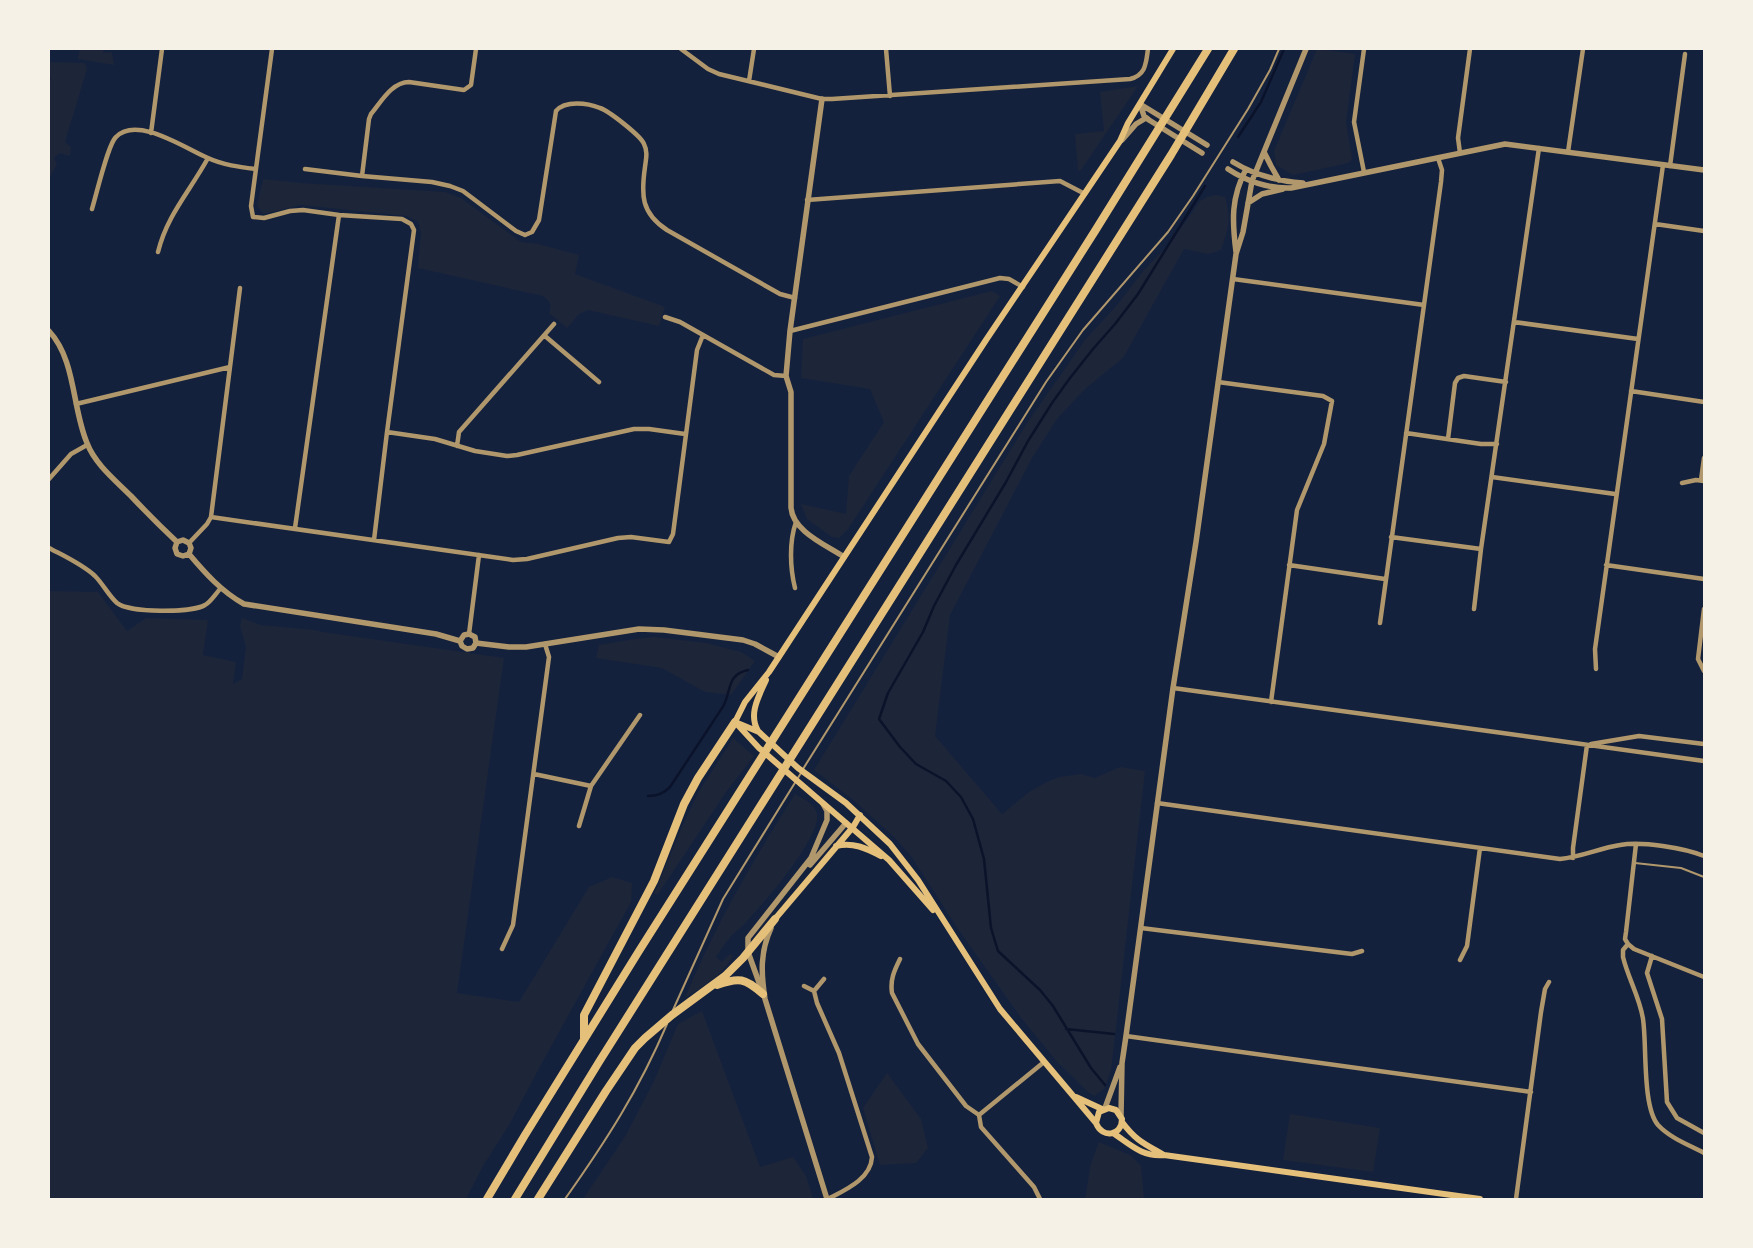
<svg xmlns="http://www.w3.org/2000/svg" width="1753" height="1248" font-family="Barlow,sans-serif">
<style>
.green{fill:#1d2539}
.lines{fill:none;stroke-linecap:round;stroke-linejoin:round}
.stream{stroke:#0b132b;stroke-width:2.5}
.service{stroke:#b1986c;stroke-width:2}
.minor{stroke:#b1986c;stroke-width:4.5}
.tertiary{stroke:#b1986c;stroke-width:5.5}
.secondary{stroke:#e5c07b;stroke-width:6}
.motorway{stroke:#e5c07b;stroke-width:8}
</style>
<rect width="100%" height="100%" fill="#14213d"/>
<path class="green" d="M80 49H103V53L112 52 114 65 78 59Z
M1317 49 1355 54 1346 122 1352 158 1350 162 1344 164 1293 175 1276 165 1274 151Z
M49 62 85 63 87 69 65 142 71 147 70 156 60 153 54 158 57 164 49 179V84L51 79 49 77Z
M1138 86 1081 170 1078 171 1075 134 1104 131 1100 92Z
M263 179 300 183 445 192 461 198 521 242 538 244 579 255 575 274 665 307 659 326 588 310 579 314 567 328 549 313C552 305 550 301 543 296L418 268 421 232 418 222 407 216 301 205 263 214 257 205Z
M1215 195 1225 197C1232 220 1228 229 1221 250L1208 254 1184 249 1123 358 1085 389 1057 419 1032 458 950 615 935 736 1002 814 1029 792 1047 782 1059 777 1081 774 1095 778 1120 767 1145 771 1111 1071 1104 1089 1094 1096 1088 1092 1058 1063 1022 1019 958 929 911 856 893 836 852 799 814 770 1027 423 1085 340 1117 305 1144 270 1171 242 1200 201 1207 197Z
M992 291 1000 296 848 529 839 538 832 537 807 519 801 504 846 514 849 476 884 422 870 389 801 378 803 339Z
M49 591 98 592 127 631 146 618 208 620 203 655 236 662 233 684 242 679 246 647 240 626 242 618 261 625 315 630 323 632 504 658 457 993 519 1002 589 887 612 877 632 883 631 902 543 1061 509 1125 483 1166 466 1199H49Z
M655 637 706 643 741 652 755 661 731 695 705 692 662 668 596 658 599 645 635 639Z
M733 738 754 756 726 792 658 894H654L681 829 698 793Z
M795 794C804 799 814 803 817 814 822 836 762 906 746 922 742 927 736 931 732 935 726 942 721 950 716 957L722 962 730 954 733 956C722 976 703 987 685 998 715 926 753 860 795 794Z
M702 1011 760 1167 793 1157 806 1176 813 1199H583L626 1135 654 1081 678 1024Z
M887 1073 921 1119 928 1148 916 1163 880 1165 863 1108Z
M1290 1114 1380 1128 1373 1172 1283 1160Z
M1099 1142 1130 1155 1141 1166 1144 1199H1085L1091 1163Z"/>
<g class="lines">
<path class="stream" d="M1238 137 1261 102 1284 49
M648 796C657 796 663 794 670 787L724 705C732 687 727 675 748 670
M1066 1029 1114 1034
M1105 1085 1091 1068 1053 1006 1040 990 998 951 991 928 984 859 973 819 961 797 946 781 916 764 900 747 879 719 888 693 923 632 934 606 956 565 1006 482 1028 441 1052 403 1070 378 1093 349 1115 324 1138 294 1205 186"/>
<path class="service" d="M803 769 1046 382 1083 330 1168 232 1193 196 1248 109 1270 70 1279 49
M1635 863 1681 868 1704 877
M673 1010 723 899 801 773
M565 1199C606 1141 639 1090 667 1024"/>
<path class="minor" d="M272 49 251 206 253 217 264 218 290 211 303 210 339 215 402 219 411 224 414 230 387 432 374 540
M681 49 708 69 719 74 822 99H832L1130 79C1146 75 1146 63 1148 49
M886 49 890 96
M749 81 754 49
M151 133 162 49
M1568 152 1583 49
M1460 153 1458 138 1470 49
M1670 166 1685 54
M305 169 362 176 432 182 450 186 463 191 516 231 525 235 532 232 539 220 556 111C565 100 588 103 600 108 609 111 641 136 644 144 648 152 646 159 645 167 641 195 641 213 667 230L780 294 795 298
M1364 172 1354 122 1364 49
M362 176 369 119 371 114C381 102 392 82 409 82L464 90 471 85 476 49
M807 200 1060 181 1085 194
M92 209C96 196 108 144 116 137 137 115 186 149 208 158 223 165 239 167 256 169
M1655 224 1704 231
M158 252C167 215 190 191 208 158
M1233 279 1424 305
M665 317 680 322 774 375 786 376
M1514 322 1638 339
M790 331 1000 278 1009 279 1023 287
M545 336 599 382
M1218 382 1323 396 1332 401 1324 444 1297 510 1271 702
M1631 391 1704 402
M76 404 230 367
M387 432 435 439 475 451 507 456 517 455 634 429H649L685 434
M1406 433 1481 444H1497
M1448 439 1455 383 1458 378 1464 376 1506 382
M457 446 459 432 554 324
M1492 477 1615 494
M49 479 71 454 87 445
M1701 480 1704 458
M1682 483 1696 480 1704 481
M211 517 513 560 527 559 618 538 631 537 669 542 673 534 697 350 703 335
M295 528 339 215
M1391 537 1481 549
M189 543 207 524 211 517 240 288
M49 548C64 556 82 564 95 576 103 584 109 596 117 603 129 613 192 613 205 605 211 602 216 593 221 588
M1289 565 1385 579
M1606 565 1704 579
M795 588C790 568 789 542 796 522
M1474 609 1481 549 1539 148
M1704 609 1698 659 1704 671
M1380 623 1441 182 1442 170 1438 158
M469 634 479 555
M1596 669 1595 649 1663 165
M1173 688C1350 711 1527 737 1704 761
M1591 744 1639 736 1704 744
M534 774 591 786
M1157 803 1560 859C1581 857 1600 848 1620 845 1642 841 1684 848 1704 856
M579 826 591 786 640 715
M1573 858V848L1587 745
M1141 928 1352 954 1362 951
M1628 944 1623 950V957C1628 978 1640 998 1643 1019 1647 1045 1642 1106 1658 1125 1670 1138 1689 1145 1704 1153
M1628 944 1625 939 1626 932 1636 844
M1628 944 1634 949 1704 977
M502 949 513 925 549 657 545 644
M1652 956 1647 973 1662 1019 1667 1102 1677 1118 1704 1133
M900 959C894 971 890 980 892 993L918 1044 966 1106 979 1115
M1460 960 1467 946 1480 848
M804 986 814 991 824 979
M814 991 817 1003 839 1053 872 1157C871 1179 845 1190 828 1199
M1126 1036 1531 1092
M979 1115 981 1127 1034 1187 1040 1199
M979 1115 1044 1062
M1516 1199 1541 1012 1545 989 1549 982"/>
<path class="tertiary" d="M822 99 790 331 786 376 791 392V507C792 531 826 545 844 557
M1140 104 1144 116 1149 120 1202 153
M1140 104 1207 145
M1122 140 1136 124 1146 118
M1264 152 1271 166 1279 180
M1233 162C1254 175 1278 181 1303 183
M1228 169C1246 181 1269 189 1291 188L1505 144 1704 170
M1248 203 1262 194 1283 189
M1236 252C1232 220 1231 198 1246 169
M49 331C76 360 72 408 87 443 95 464 115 480 131 496 146 512 161 527 177 542
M177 542 175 548 177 554 183 556 189 554
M177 542 183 540 189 543 191 548 189 554
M189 554C205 573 222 592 244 604L436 634 460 641 462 646 467 649 473 648 476 643
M460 641 464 635 469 634 475 637 476 643
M476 643 509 647H526L639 629 664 630 743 640 755 644 779 657
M810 865 846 823
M771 928C760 952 761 973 765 999L827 1199
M761 988 748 952V938L811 858 827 820V811L823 804
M1105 1108 1120 1067
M1121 1116 1122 1063 1126 1036 1173 688 1196 542 1236 254 1243 232 1252 181 1306 49"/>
<path class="secondary" d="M735 722 745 702 769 672 986 340 1120 141 1128 123 1173 49
M735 722 759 732 798 768 846 803 890 844 918 880 1000 1009 1096 1123C1102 1139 1122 1136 1122 1119L1116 1110 1109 1108 1099 1112 1096 1123
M736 723 759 748 889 860 933 910
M758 731C748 714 759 696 766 680
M836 846C853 842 866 848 881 856
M775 919 853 827 860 815
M1076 1097 1102 1109
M1122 1122C1136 1141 1145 1144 1164 1155
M1113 1133C1131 1145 1142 1157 1164 1155L1480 1199"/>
<path class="motorway" d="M717 985C739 977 745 978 763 994
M584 1038V1015L654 881 684 804 698 778 735 722
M487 1199 525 1135 639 951 1095 231 1208 49
M515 1199 599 1062 1171 155 1234 49
M538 1199 606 1091 635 1048 645 1038 672 1015 725 976 743 958 775 919"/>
</g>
<rect width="1753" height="1248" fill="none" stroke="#f6f1e7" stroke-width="100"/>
</svg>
